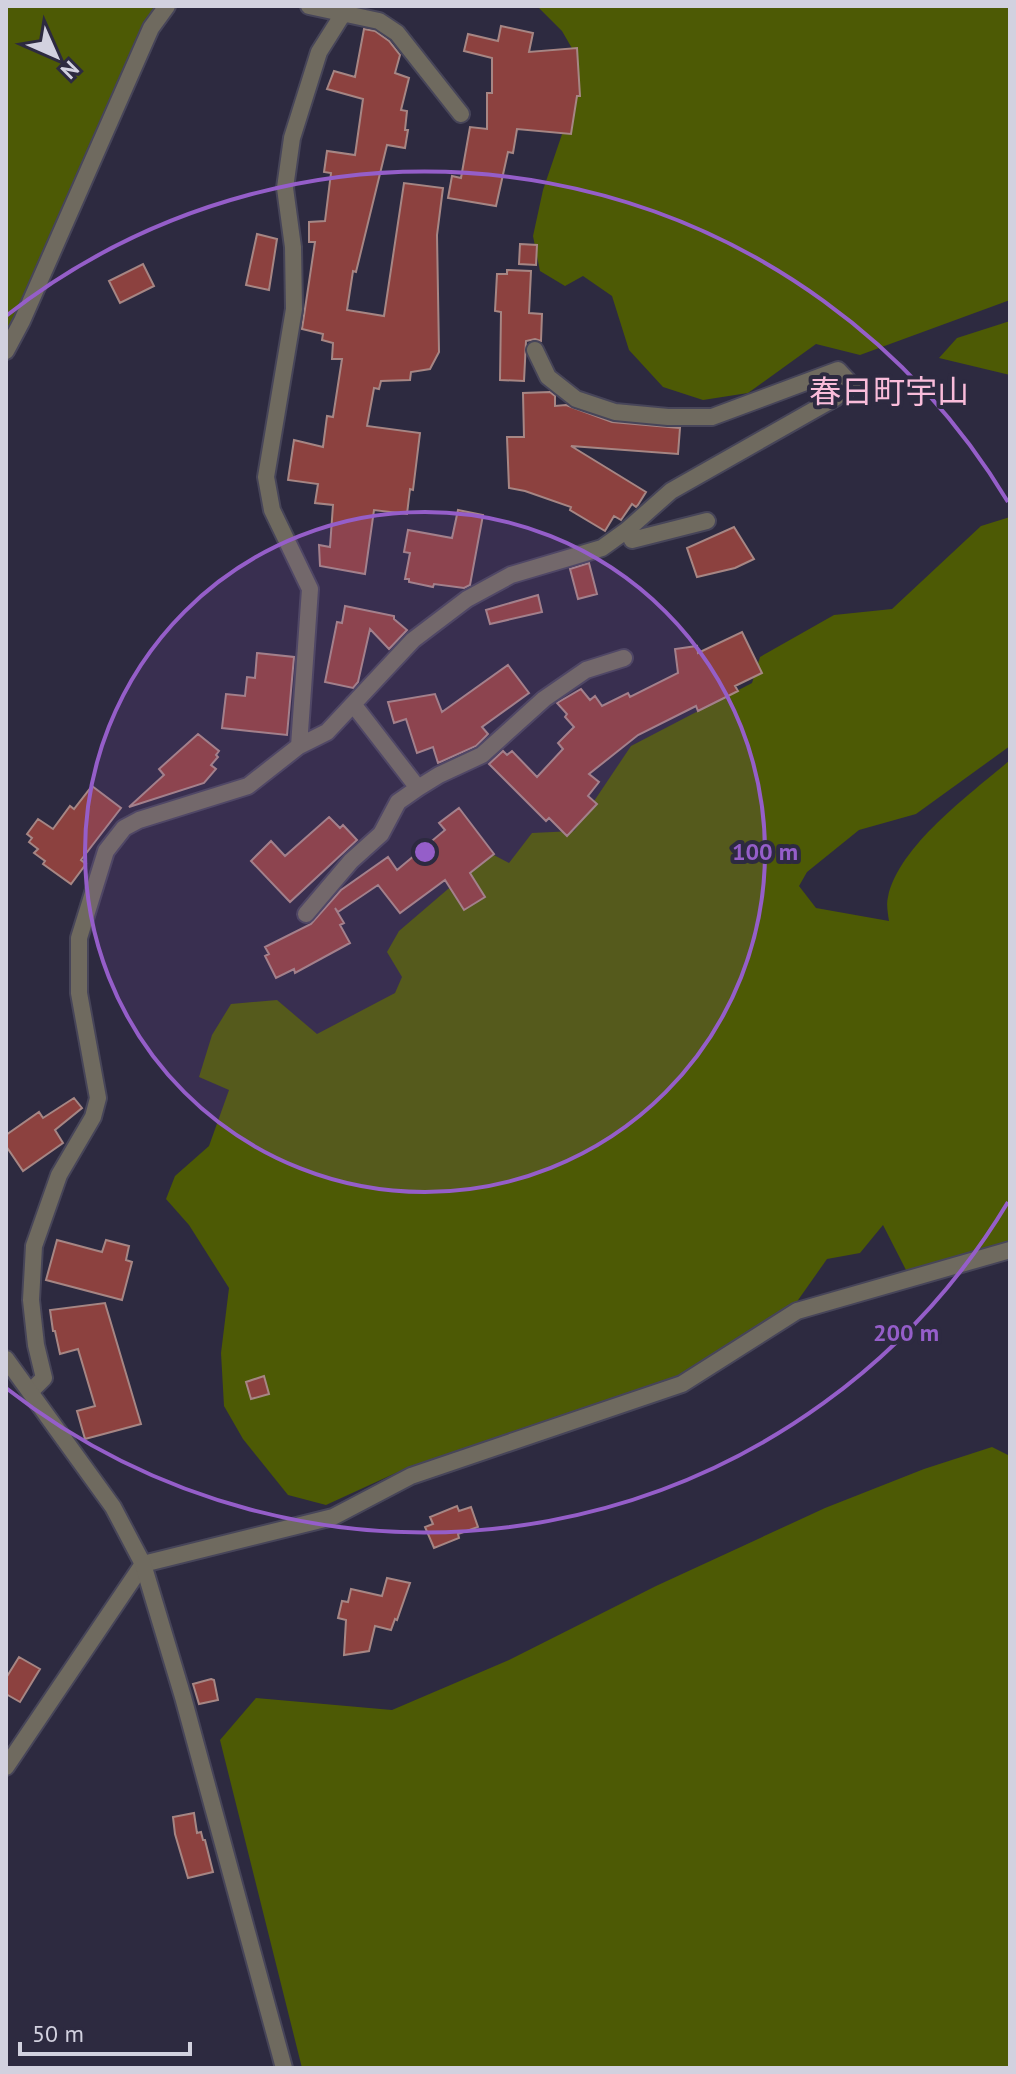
<svg xmlns="http://www.w3.org/2000/svg" width="1016" height="2074" font-family="'PT Sans','Noto Sans JP',sans-serif">
<style>
.forest{fill:#4d5a05}
.building{fill:#8c413f;stroke:#a68684;stroke-width:2}
.lines{fill:none;stroke-linecap:round;stroke-linejoin:round}
.minor-casing{stroke:#474559;stroke-width:20}
.tertiary-casing{stroke:#474559;stroke-width:20}
.minor{stroke:#6f6a5f;stroke-width:16}
.tertiary{stroke:#6f6a5f;stroke-width:16}
.ring{fill:none;stroke:#955ec9;stroke-width:4}
.labels{text-anchor:middle;dominant-baseline:central;stroke-width:8;stroke-linejoin:round;paint-order:stroke}
.quarter-label{font-size:32px;fill:#f9bcda;stroke:#2d2a40}
.centre{fill:#955ec9;stroke:#2d2a40;stroke-width:4}
.ring-label{font-size:24px;text-anchor:middle;font-weight:bold;fill:#955ec9;stroke:#2d2a40;stroke-width:8;stroke-linejoin:round;paint-order:stroke}
</style>
<rect width="100%" height="100%" fill="#2d2a40"/>
<path class="forest" d="M6 6H154L6 334Z
M537 6H1010V300L860 355 816 344 748 393 703 400 663 387 629 350 612 296 583 276 565 286 540 271 533 236 543 190 574 99 577 57 562 31Z
M1010 321V375L939 358 957 338Z
M1010 517V746L916 814 859 830 807 872 799 886 816 908 889 921C888 914 886 904 888 897 899 845 972 793 1010 760V1245L906 1270 883 1225 860 1253 827 1259 796 1303 675 1379 411 1466 326 1505 288 1495 243 1439 224 1406 221 1353 229 1288 189 1225 166 1199 175 1176 209 1146 229 1090 199 1077 212 1035 231 1004 277 1000 317 1034 395 993 402 977 387 952 399 931 490 853 509 863 532 833 574 831 631 746 752 683 760 657 834 615 892 609 981 526Z
M992 1447 1010 1456V2068H302L220 1740 256 1698 392 1710 509 1660 656 1586 825 1508 924 1469Z"/>
<path class="building" d="M501 26 533 33 529 52 577 48 580 96H577L571 134 517 129 513 153 508 152 496 206 448 198 452 176 461 178 470 127 487 129V93H492V58L464 51 468 34 498 41Z
M364 29 375 31 389 41 400 55 395 73 409 78 401 110 407 111 405 130H408L405 148 387 145 356 272 353 271 347 310 384 316 404 183 443 188 437 235 439 352 430 369 411 372 410 380 381 381 379 389 374 388 367 426 420 433 413 490 410 489 407 514 374 510 365 574 320 566 319 545 330 547 333 505 315 503 318 484 288 480 294 440 323 447 327 416 333 417 342 359H332L333 343 322 340 323 334 302 329 315 242H309V222L325 221 331 173 324 172 327 151 355 155 363 99 327 89 334 71 355 77Z
M257 234 277 239 269 290 246 285Z
M520 244 537 245 536 265 519 264Z
M143 264 154 286 120 303 109 281Z
M507 270 531 271 529 313 542 314 541 341 535 339 526 341 524 381 500 380 501 312 495 311 497 274H507Z
M550 392 555 396V406L566 405 612 422 680 428 678 454 571 446 646 492 638 505 636 507 632 504 621 520 614 516 605 531 570 510 571 507 525 491 509 488 507 437H524L523 393Z
M458 510 483 515 470 585 464 588 434 584 433 587 409 582V579H405L410 553 404 552 408 530 452 538Z
M734 527 754 559 735 568 697 577 687 548Z
M589 563 597 594 578 599 570 569Z
M538 595 542 612 490 624 486 610Z
M345 606 394 616V619L407 630 389 649 370 629 358 682 353 688 325 682 337 622 342 623Z
M742 632 762 673 735 686 738 691 698 711 696 706 638 735 589 774 599 782 588 796 597 804 567 836 549 818 546 821 489 764 503 751 507 755 512 751 537 777 563 749 558 743 574 727 565 717 567 714 557 703 581 689 590 700 595 696 602 706 628 693 630 697 678 673 675 649 697 646 698 653Z
M257 653 294 657 287 735 222 728 226 694 245 696 247 677 255 678Z
M508 665 529 693 482 727 488 734 476 746 438 763 433 747 417 753 406 719 394 723 388 702 435 694 442 712Z
M198 734 219 751 216 755 218 757 211 765 216 769 204 783 129 807 164 775 159 769Z
M92 786 121 808 81 860 86 864 71 884 43 864 45 861 34 853 38 849 29 842 32 838 27 834 38 819 53 829 70 806 74 809Z
M459 808 494 854 470 873 485 897 464 910 445 880 400 913 378 885 338 912 335 908 344 923 340 925 350 943 295 973 294 969 276 978 265 956 269 954 265 947 311 924 341 890 388 857 397 870 445 830 439 823Z
M329 817 340 828 343 825 357 840 290 902 251 861 271 841 285 856Z
M74 1098 82 1108 55 1130 63 1143 23 1171 6 1146V1135L39 1112 43 1118Z
M57 1240 102 1252 106 1240 129 1246 126 1260 132 1262 122 1300 46 1280Z
M105 1303 141 1424 85 1439 77 1411 95 1406 78 1349 60 1354 55 1331H53L50 1310Z
M264 1376 269 1394 251 1399 246 1382Z
M457 1506 459 1511 471 1507 478 1527 458 1534 459 1538 434 1548 425 1527 433 1524 430 1517Z
M387 1578 410 1583 397 1620 395 1619 391 1630 375 1626 369 1651 344 1655 346 1620 338 1618 342 1601 348 1602 351 1589 382 1596Z
M19 1657 40 1669 20 1702 6 1694V1678Z
M211 1679 214 1680 218 1700 199 1704 193 1684Z
M194 1813 197 1833 201 1832 203 1840H205L213 1872 188 1878 175 1834 173 1817Z"/>
<g class="lines">
<defs>
<path id="minor" d="M309 6 379 21 397 33 461 114
M6 351 22 321 151 28 167 6
M627 530 632 540 707 521
M299 746 310 589 272 510 266 477 294 309 293 247 285 188 292 138 319 52 348 6
M418 788 439 775 482 755 544 699 586 670 624 658
M306 914 351 861 381 834 398 802 418 788 353 704
M31 1391 44 1378 36 1345 31 1300 34 1246 59 1175 93 1117 98 1098 79 993V938L106 851 124 828 139 820 248 786 299 746 327 732 413 640 467 599 511 575 602 548 627 530 671 491 835 398 852 385 838 370 712 417H668L615 412 576 399 548 377 535 350
M6 1767 143 1564 333 1517 411 1476 682 1384 797 1311 1010 1250"/>
<path id="tertiary" d="M6 1359 113 1507 143 1564 183 1697 284 2068"/>
</defs>
<use href="#minor" class="minor-casing"/>
<use href="#tertiary" class="tertiary-casing"/>
<use href="#minor" class="minor"/>
<use href="#tertiary" class="tertiary"/>
</g>
<circle cx="425" cy="852" r="340" fill="#955ec9" fill-opacity=".12"/>
<g class="ring">
<circle cx="425" cy="852" r="340"/>
<path d="M1008 1202A680 680 0 0 1 6 1388M6 316A680 680 0 0 1 1008 502"/>
</g>
<g class="labels">
<g class="quarter-label">
<text x="889" y="391">春日町宇山</text>
</g>
</g>
<circle cx="425" cy="852" r="12" class="centre"/>
<g class="ring-label">
<text x="765" y="860">100 m</text>
<text x="906" y="1341">200 m</text>
</g>
<rect width="1016" height="2074" fill="none" stroke="#d2d1df" stroke-width="16"/>
<g transform="translate(56 56) rotate(135)" stroke="#2d2a40" stroke-width="6" paint-order="stroke">
<path d="M0-6L14 30L0 20L-14 30Z" fill="#d2d1df"/>
<text y="-12" font-size="22" font-weight="bold" text-anchor="middle" fill="#d2d1df">N</text>
</g>
<path d="M20 2042v12h170v-12" fill="none" stroke="#d2d1df" stroke-width="4"/>
<text x="32" y="2042" font-size="24" fill="#d2d1df" stroke="#2d2a40" stroke-width="6" paint-order="stroke">50 m</text>
</svg>
